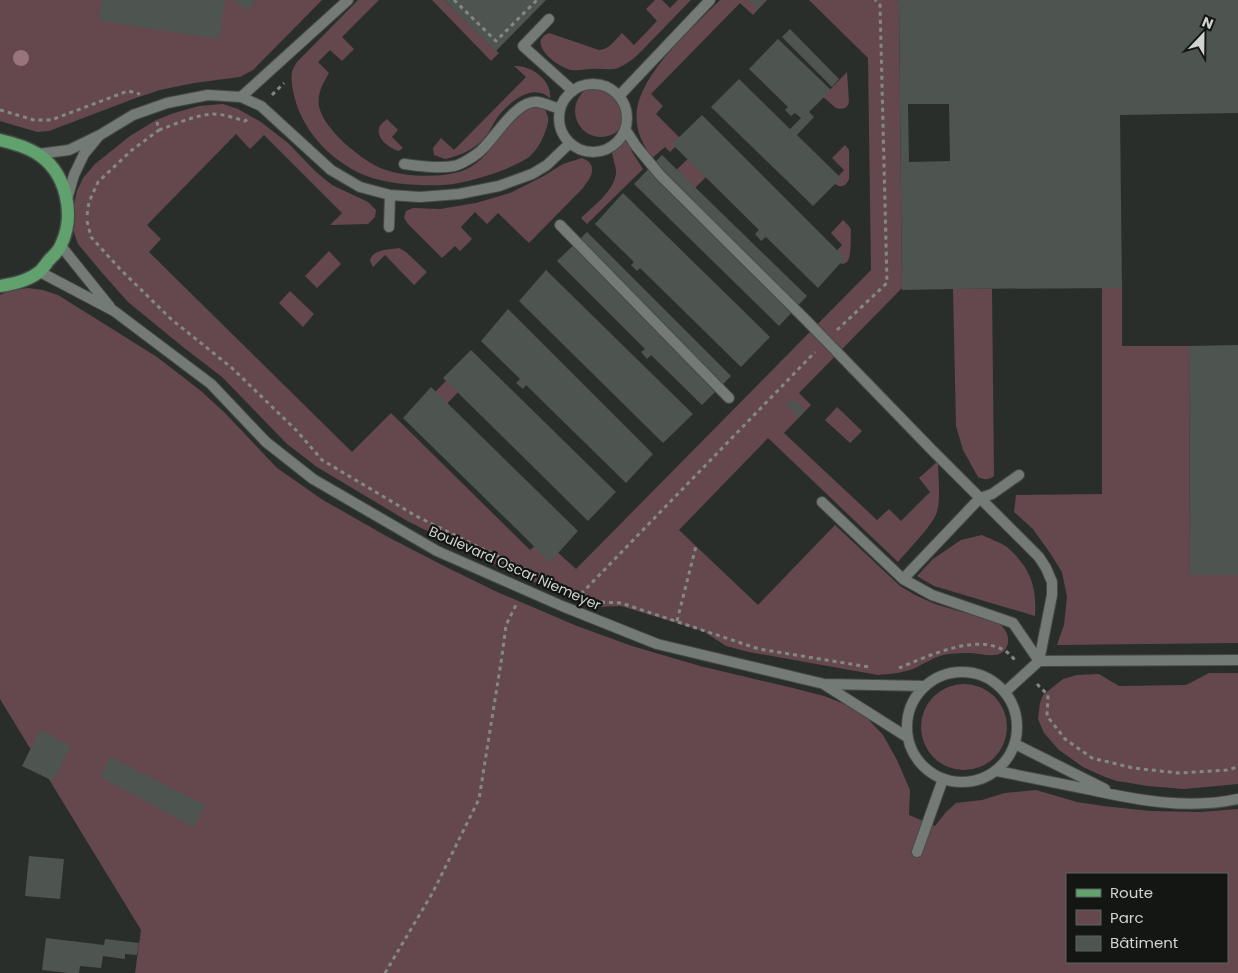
<svg xmlns="http://www.w3.org/2000/svg" width="1238" height="973" font-family="Poppins,sans-serif">
<style>
.green{fill:#65484e;fill-rule:evenodd}
.building{fill:#4e544f;fill-rule:evenodd}
.lines{fill:none;stroke-linecap:round;stroke-linejoin:round}
.service-casing{stroke:#474b47;stroke-width:12}
.minor-casing{stroke:#474b47;stroke-width:12}
.primary-casing{stroke:#474b47;stroke-width:15}
.path{stroke:#848884;stroke-width:3;stroke-dasharray:4 4;stroke-linecap:butt}
.service{stroke:#747a75;stroke-width:10}
.minor{stroke:#747a75;stroke-width:10}
.primary{stroke:#60a16e;stroke-width:12}
.tree{fill:#98757b}
.labels{text-anchor:middle;dominant-baseline:central;stroke-width:4.5;stroke-linejoin:round;paint-order:stroke}
.street-label{font-size:14px;fill:#d0d3d0;stroke:#131613}
</style>
<rect width="100%" height="100%" fill="#292e2a"/>
<path class="green" d="M0 0H322L253 70 240 77 194 83 160 90 136 98 49 131 37 132 0 121Z
M358 0H379L342 37 354 49 342 61 330 50 318 62 329 73C323 83 317 94 319 106 323 129 362 161 383 169 405 177 436 178 459 172 476 167 489 153 498 137 501 133 503 128 506 124 511 116 522 110 530 105L543 106C545 110 547 113 548 117 549 121 547 127 545 132 542 141 537 150 529 157 511 170 465 184 443 185 413 186 376 184 350 168 328 155 310 136 300 113 295 102 290 83 292 72 293 68 295 65 297 62Z
M432 0H444L499 53 491 61Z
M655 0H662L670 8 678 0H691C679 12 668 24 656 36 645 47 633 62 618 68 609 71 600 68 591 69 583 69 576 72 568 69 556 66 526 42 549 33L599 50C609 50 615 40 622 33L634 45 657 21 646 9Z
M720 0H767L753 15 740 3 651 94 663 106 656 114 682 140 670 152 665 147 652 158C645 147 638 136 637 123 631 80 692 29 720 0Z
M809 0H896L899 3 902 288 799 393 811 405 784 433 877 520 889 509 901 521 930 492 919 478 938 461C938 477 941 497 937 512 933 525 907 551 898 562L768 438 679 530 758 605 835 525 900 586 915 595 935 604 999 623C1005 629 1009 634 1008 643 1004 661 984 654 971 653 964 653 955 653 948 654 935 656 924 664 913 669 901 673 890 674 878 675L749 652 726 646 703 631 621 606 594 607 515 574 409 522 317 467 287 444 222 377 183 347 128 302 104 275 78 244 73 230V217L74 204 77 191 83 178 95 164 130 136 156 120 174 113 199 106 223 104 238 109 261 122 288 143 315 171 332 185 368 202 376 210 375 217 368 224 330 225 342 213 264 135 250 149 236 134 147 225 161 239 149 252 352 452 391 413 530 550 543 539 576 569 871 270 868 58Z
M514 66C531 65 552 80 550 98 547 96 543 93 540 93 525 89 509 104 500 114 494 121 491 130 485 137 476 149 459 156 445 159L434 155 433 148 441 138 454 150 526 77Z
M847 72 849 102 848 105 845 108 840 109 836 108 823 97Z
M575 111a26 26 0 1 1 52 0a26 26 0 1 1-52 0Z
M387 119 398 130 392 137 403 148 399 151C391 149 376 139 379 128 380 124 384 122 387 119Z
M628 139 632 152 643 169 587 224 581 218C593 206 617 189 616 170 615 164 613 159 612 153Z
M845 145 849 150V179C846 187 839 189 833 182L844 170 832 158Z
M695 152 709 174 693 190 670 176Z
M582 158C584 159 587 160 589 162 597 171 588 181 583 188L529 243 498 213 487 224 475 212 461 227 472 239 460 251 455 246 442 258 408 224 404 218 406 211 413 208 440 209 476 203 510 193 542 177 563 164Z
M843 220 849 226 851 230C850 245 854 278 831 257L842 245 831 233Z
M399 248 406 252 427 272 414 285 385 255 373 267 370 261C372 249 388 250 399 248Z
M329 251 341 264 317 288 305 276Z
M28 288 43 290 58 295 157 357 201 391 225 413 277 468 323 500 388 537 444 566 495 591 577 626 632 646 700 666 793 688 824 696 847 705 868 719 883 735 897 760 910 790 909 815 935 826 946 812 956 803 982 800 1005 793 1036 790 1077 802 1103 806 1151 811 1200 812 1238 809V973H135L141 930 0 699V295L9 291ZM1067 874H1227V962H1067Z
M1102 288H1122V346H1189L1190 575H1238V643L1057 645 1064 625 1067 597 1062 572 1050 553 1033 529 1014 512 1016 495 1102 494Z
M953 289H992L994 476C989 480 984 480 978 477L963 450 956 426Z
M290 291 314 314 303 327 279 303Z
M453 374 465 385 441 410 429 398Z
M837 407 862 431 850 443 825 420Z
M982 535C990 539 1000 542 1007 547 1030 567 1037 586 1035 616L934 586 917 576 933 559 961 540Z
M1209 673H1238V784L1184 789 1148 786 1117 781 1105 777 1083 767 1059 750 1044 733 1038 719 1040 703 1043 695 1063 679 1077 675 1099 674 1119 686 1186 685Z
M921 727a43 43 0 1 1 86 0a43 43 0 1 1-86 0Z"/>
<path class="building" d="M102 0H225L219 39 99 21Z
M234 0H256L247 11Z
M444 0H546L496 51Z
M749 0H762L764 3 758 9Z
M896 0H1238V113L1120 115 1122 288 953 289 902 290 899 3ZM908 104H949L950 161 909 162Z
M790 29 839 79 832 87 782 37Z
M778 39 831 90 809 112 814 117 797 135 841 178 813 206 711 107 739 79 790 129 801 118 795 113 791 116 785 110 788 107 749 69Z
M702 115 845 258 818 288 766 237 761 241 755 234 759 230 672 144Z
M662 155 807 296 779 326 634 184Z
M623 193 770 337 741 367 640 268 637 271 631 265 634 262 595 224Z
M587 232 731 376 702 405 651 355 647 359 641 352 645 349 557 261Z
M546 270 693 414 663 443 519 301Z
M508 309 653 454 626 483 526 385 523 389 516 383 520 379 481 341Z
M1238 345V575H1190L1189 346Z
M471 350 616 492 588 521 443 378Z
M431 387 578 531 550 562 403 418Z
M793 399 805 411 799 417 787 405Z
M40 730 71 746 53 781 22 766Z
M110 757 205 805 194 827 100 777Z
M29 856 64 859 60 899 25 896Z
M46 938 104 945 105 939 139 943 137 955 125 954V959L103 956 101 968 80 966 79 973H68L42 970Z"/>
<g class="lines">
<defs>
<path id="service" d="M549 19 523 46 573 91
M559 118a34 34 0 1 1 68 0a34 34 0 1 1-68 0Z
M619 96 710 0
M241 97 348 0
M625 129 636 146 660 175 806 320 932 450 1039 557 1046 568 1052 582V595L1039 661 1005 692
M38 154 69 150 100 135 133 115 167 103 208 95 241 97 261 106 331 170 360 187 390 195 420 197 459 194 499 186 532 174 547 165 570 143
M404 164C420 166 438 169 454 166 460 165 473 157 478 153 494 141 515 99 538 102 545 103 553 107 560 109
M67 199 74 175 84 154 98 137
M560 225 729 398
M389 227 390 195
M822 502 903 579 932 595 1013 623 1039 661
M903 579 980 498 992 494 1019 475
M1039 661 1238 660
M917 852 943 779"/>
<path id="minor" d="M61 246 110 307
M40 272 114 311 211 384 266 442 313 479 437 551 562 606 657 644 824 684 925 686
M907 727a55 55 0 1 1 110 0a55 55 0 1 1-110 0Z
M825 685 907 737
M1015 744 1105 789
M997 771C1027 777 1057 783 1087 789 1136 800 1188 810 1238 799"/>
<path id="primary" d="M0 140C13 143 25 146 36 153 66 171 76 214 61 245 59 251 53 256 49 260 46 264 43 269 39 272 28 281 14 284 0 286"/>
</defs>
<use href="#service" class="service-casing"/>
<use href="#minor" class="minor-casing"/>
<use href="#primary" class="primary-casing"/>
<path class="path" d="M454 0 496 41 537 0
M272 95 284 83
M0 110 34 120H51L128 91 140 94
M159 130C176 124 195 115 213 114 223 114 235 118 245 121L248 119
M87 215 89 202 98 182 132 150 159 130 157 122
M87 221 91 237 120 269 171 319 232 368 297 431 322 460 416 516 493 554 545 578
M837 330 887 283 880 5 875 0
M581 594 815 352
M601 602 621 603 759 649 869 667
M677 621 696 546
M899 668C928 656 980 631 1008 653 1011 655 1014 659 1016 662
M1037 684 1048 695 1047 716 1065 739 1092 758 1133 768 1178 773 1227 770 1238 767
M385 973 433 892 479 799 502 656 506 625 517 603"/>
<use href="#service" class="service"/>
<use href="#minor" class="minor"/>
<use href="#primary" class="primary"/>
</g>
<circle class="tree" cx="21" cy="58" r="8"/>
<g class="labels">
<g class="street-label">
<text transform="translate(515 568) rotate(24)">Boulevard Oscar Niemeyer</text>
</g>
</g>
<rect x="1066" y="873" width="162" height="90" fill="#131613" stroke="#5f625f"/>
<rect x="1076" y="889" width="25" height="8" fill="#60a16e" stroke="#5f625f"/>
<text x="1110" y="898" font-size="15" fill="#d0d3d0">Route</text>
<rect x="1076" y="910" width="25" height="15" fill="#65484e" stroke="#5f625f"/>
<text x="1110" y="923" font-size="15" fill="#d0d3d0">Parc</text>
<rect x="1076" y="936" width="25" height="15" fill="#4e544f" stroke="#5f625f"/>
<text x="1110" y="948" font-size="15" fill="#d0d3d0">Bâtiment</text>
<g transform="translate(1203 35) rotate(22)" stroke="#131613" stroke-width="4" paint-order="stroke">
<path d="M0-4L9 19L0 12L-9 19Z" fill="#d0d3d0"/>
<text y="-8" font-size="14" font-weight="bold" text-anchor="middle" fill="#d0d3d0">N</text>
</g>
</svg>
